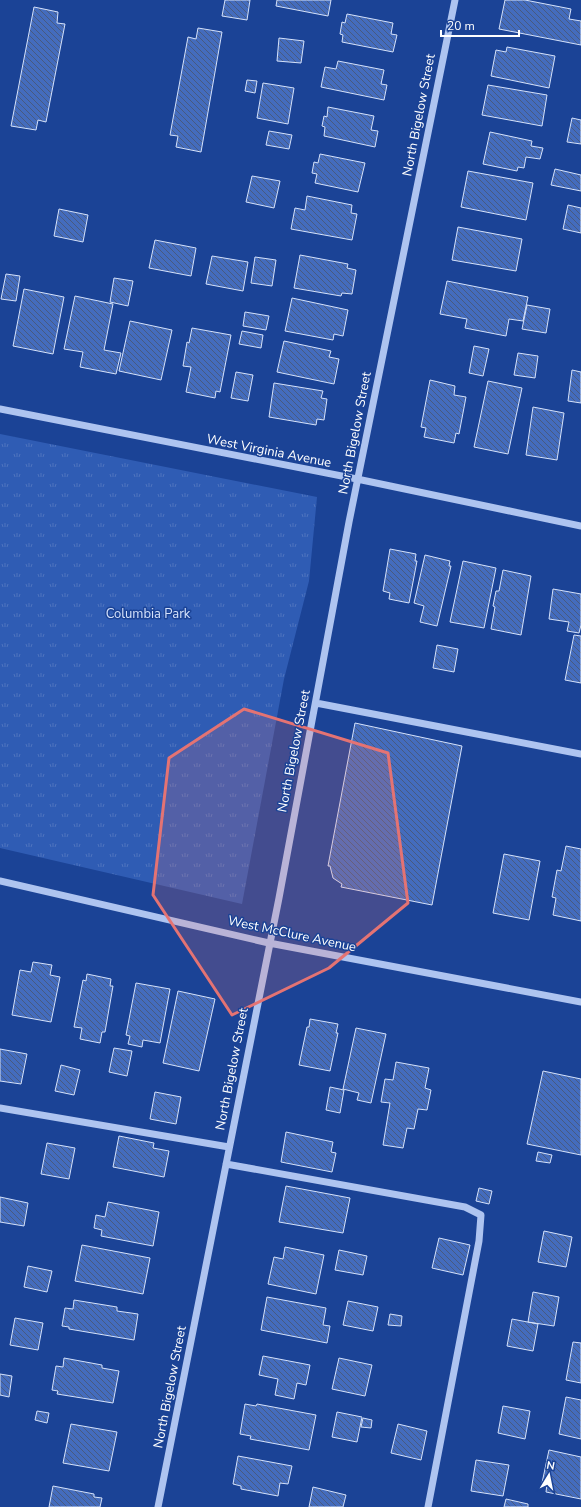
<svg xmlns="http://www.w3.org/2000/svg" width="581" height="1507" font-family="'Nunito Sans',sans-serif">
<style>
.park{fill:url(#park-tufts)}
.building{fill:url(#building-back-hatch);stroke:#d5e2fb}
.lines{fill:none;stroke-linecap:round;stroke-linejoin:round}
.minor{stroke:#aec4f0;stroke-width:7}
.marked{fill:#e47373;fill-opacity:0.2;stroke:#e47373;stroke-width:3;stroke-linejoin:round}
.labels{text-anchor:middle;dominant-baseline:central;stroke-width:3;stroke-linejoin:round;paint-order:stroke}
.street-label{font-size:13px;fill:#fff;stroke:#1b4396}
.park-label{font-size:13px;fill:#d5e2fb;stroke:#1b4396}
</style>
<defs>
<pattern id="park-tufts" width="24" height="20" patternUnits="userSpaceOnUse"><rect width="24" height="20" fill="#2f5cb4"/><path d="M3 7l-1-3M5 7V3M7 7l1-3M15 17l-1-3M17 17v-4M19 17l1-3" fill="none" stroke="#4e74bf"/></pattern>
<pattern id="building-back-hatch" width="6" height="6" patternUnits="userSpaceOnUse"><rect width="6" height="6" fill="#446cbd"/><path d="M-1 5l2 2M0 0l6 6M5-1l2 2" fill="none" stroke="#485a7f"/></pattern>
</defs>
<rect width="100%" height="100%" fill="#1b4396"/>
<path class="park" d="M0 434 317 497 309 581 284 679 242 904 0 848Z"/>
<path class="building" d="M225 0H250L247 20 222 16Z
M277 0H331L328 16 276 6Z
M505 0H525L571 9 569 19 581 21V45L499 29Z
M34 7 58 12 57 23 65 24 46 122 38 120 36 130 11 126Z
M347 14 393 23 391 34 397 35 393 52 342 42 343 35 340 34 342 22 345 23Z
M198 28 222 32 201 152 176 147 178 136 170 135 188 37 196 39Z
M279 38 304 41 301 63 277 61Z
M507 47 555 56 549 88 491 76 496 50 506 52Z
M338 61 384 70 381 84 387 85 384 100 321 87 325 67 336 69Z
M247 80 257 81 255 93 245 91Z
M263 83 294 88 288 124 257 118Z
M488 85 547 95 542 126 482 115Z
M328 107 374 116 371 130 378 131 375 147 324 136 325 127 322 126 324 116 327 117Z
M572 118 581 120V144L567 142Z
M269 131 292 135 289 149 266 145Z
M490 132 532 141 531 146 543 148 540 159 526 157 524 168 518 167 517 171 483 164Z
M320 154 365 163 358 192 315 183 317 174 312 173 314 162 318 163Z
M555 169 581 175V191L551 185Z
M468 171 533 183 526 220 461 207Z
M252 176 280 181 274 208 246 202Z
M307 196 352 205 351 213 357 214 352 240 291 229 295 208 305 210Z
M568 205 581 208V233L563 229Z
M59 209 88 215 83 242 54 236Z
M458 227 522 239 516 271 452 260Z
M155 240 196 248 191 276 149 268Z
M300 255 348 264 347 268 356 270 352 294 342 293 341 296 294 288Z
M212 256 248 262 243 291 206 284Z
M255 257 276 260 272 286 251 283Z
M6 274 20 276 16 301 1 299Z
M114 278 133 281 128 306 110 302Z
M447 281 528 297 523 321 509 319 506 336 465 328 467 319 440 314Z
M24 289 64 297 53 354 13 346Z
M75 296 113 304 104 350 121 353 116 374 80 367 83 352 64 349Z
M292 298 348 310 343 336 334 334 333 340 285 331Z
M527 305 550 309 546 333 522 329Z
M245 312 269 316 266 330 243 326Z
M130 321 172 330 161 380 119 371Z
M192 328 231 335 220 392 216 391 215 398 186 392 191 367 183 366 187 342 189 343Z
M242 331 263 335 261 348 239 344Z
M284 341 331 351 329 357 339 359 334 384 277 372Z
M474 346 489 349 483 376 469 373Z
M518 353 538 356 535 378 514 375Z
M572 370 581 372V403L568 401Z
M236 372 253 375 248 401 231 398Z
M430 380 455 386 454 395 466 397 459 434 456 433 454 443 424 437 426 428 421 427Z
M488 381 522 388 508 454 474 447Z
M274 383 323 391 321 398 327 399 324 420 317 419 316 425 269 417Z
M533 407 564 413 557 460 526 455Z
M390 549 416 554 415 561H417L409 603 389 599 390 593 383 591Z
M425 555 450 561 449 566H451L437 626 420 622 424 606 414 603Z
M463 561 496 568 484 628 450 622Z
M503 570 531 576 521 635 491 629 495 607 493 606 496 591H499Z
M553 589 581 594V625L579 633 567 631 569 622 549 619Z
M574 635 581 636V683L565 680Z
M437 645 458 649 454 672 433 668Z
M355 723 462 746 432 905 341 887 342 884 333 878 330 866H328Z
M566 846 581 849V921L553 915 556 898 552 897 557 870 561 871Z
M504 854 540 861 529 920 493 913Z
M33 962 52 965 50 975 60 977 51 1022 12 1015 20 970 31 972Z
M87 974 111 979 110 986H113L105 1032H102L100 1043 80 1039 82 1028 74 1027 83 980 86 981Z
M136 983 170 989 160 1043 143 1040 142 1047 128 1044 130 1036 126 1035Z
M178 991 215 999 199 1071 163 1063Z
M310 1019 338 1024 336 1033H338L330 1071 299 1065 307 1027H309Z
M356 1028 386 1034 371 1103 357 1100 359 1093 343 1089Z
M114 1048 132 1051 127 1076 109 1072Z
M0 1049 27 1054 21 1084 0 1081Z
M396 1062 429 1068 425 1088 431 1090 427 1110 418 1109 414 1129 407 1128 403 1148 383 1145 390 1103 381 1102 385 1079 393 1080Z
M61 1065 80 1070 74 1095 55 1091Z
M543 1071 581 1079V1155L527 1144Z
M330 1087 344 1090 340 1113 326 1110Z
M155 1092 181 1097 176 1124 150 1119Z
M286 1132 333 1142 331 1152 336 1153 332 1172 281 1162Z
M119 1136 154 1143 153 1148 169 1151 164 1177 113 1167Z
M47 1143 75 1148 69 1179 41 1174Z
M538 1152 552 1155 550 1163 536 1161Z
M286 1186 350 1198 343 1233 279 1222Z
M479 1188 492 1191 489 1204 476 1201Z
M0 1197 28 1203 24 1226 0 1222Z
M108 1202 159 1212 153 1246 101 1236 102 1230 94 1228 96 1215 105 1217Z
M544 1231 572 1237 566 1267 538 1262Z
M439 1238 470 1245 463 1275 432 1268Z
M82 1245 150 1258 143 1294 75 1281Z
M285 1247 324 1255 316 1294 268 1284 274 1257 283 1259Z
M339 1250 367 1256 363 1275 335 1270Z
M28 1266 52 1271 47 1292 24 1287Z
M533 1292 559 1297 554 1326 528 1322Z
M267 1297 326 1308 323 1325 330 1326 327 1343 261 1330Z
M74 1300 117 1307V1311L138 1314 134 1340 69 1329V1327L62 1326 65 1308 73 1309Z
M348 1301 378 1307 373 1331 343 1325Z
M390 1314 402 1316 401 1326 388 1325Z
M15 1318 43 1323 38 1350 10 1345Z
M512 1319 538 1324 533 1351 507 1346Z
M573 1342 581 1343V1383L566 1380Z
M263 1356 310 1365 306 1385 297 1383 294 1399 275 1395 278 1379 259 1375Z
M64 1358 102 1365V1368L119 1371 113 1403 57 1394 58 1391 52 1390 56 1366 63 1367Z
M339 1358 372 1365 365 1396 332 1389Z
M0 1374 12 1376 9 1397 0 1395Z
M566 1397 581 1400V1439L559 1434Z
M245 1404 256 1406 257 1404 316 1415 309 1450 250 1439 251 1436 240 1434Z
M503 1406 530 1411 525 1439 498 1433Z
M37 1411 49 1413 47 1423 35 1420Z
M337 1412 362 1417 357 1442 332 1437Z
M363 1418 372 1420 371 1428 361 1427Z
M71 1424 117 1432 109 1471 63 1463Z
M398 1424 427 1431 421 1460 391 1453Z
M549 1450 581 1457V1499L546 1492 547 1484 542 1483Z
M238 1456 292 1466 288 1484 280 1483 278 1496 241 1489V1486L233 1484Z
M476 1460 509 1465 503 1496 471 1491Z
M53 1486 94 1494V1497L102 1498 100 1507H49Z
M313 1487 346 1495 343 1507H309Z
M506 1499 528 1504V1507H504Z"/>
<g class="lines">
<path class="minor" d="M0 409 357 479 581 526
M316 703 581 754
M0 881 269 943 581 1002
M0 1108 229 1147
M226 1164 465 1207 481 1215 479 1241 428 1507
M158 1507 279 898 349 522 455 0"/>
</g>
<path class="marked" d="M244 709 388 753 408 903 329 968 232 1015 153 895 169 758Z"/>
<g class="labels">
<g class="street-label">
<text transform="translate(419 115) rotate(-79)">North Bigelow Street</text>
<text transform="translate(355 433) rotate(-79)">North Bigelow Street</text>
<text transform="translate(269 451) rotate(11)">West Virginia Avenue</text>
<text transform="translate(294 751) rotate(-79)">North Bigelow Street</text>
<text transform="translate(292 934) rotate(12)">West McClure Avenue</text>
<text transform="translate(232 1069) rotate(-79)">North Bigelow Street</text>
<text transform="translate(170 1387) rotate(-79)">North Bigelow Street</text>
</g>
<g class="park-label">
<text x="148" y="614">Columbia Park</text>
</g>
</g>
<g transform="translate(549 1475) rotate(10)" stroke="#1b4396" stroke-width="3" paint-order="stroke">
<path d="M0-3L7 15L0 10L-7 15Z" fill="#ffffff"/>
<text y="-6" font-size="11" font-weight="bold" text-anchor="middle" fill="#ffffff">N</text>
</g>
<path d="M441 30v6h78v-6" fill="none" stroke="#ffffff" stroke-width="2"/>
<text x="447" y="30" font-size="12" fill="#ffffff" stroke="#1b4396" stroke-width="3" paint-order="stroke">20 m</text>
</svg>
